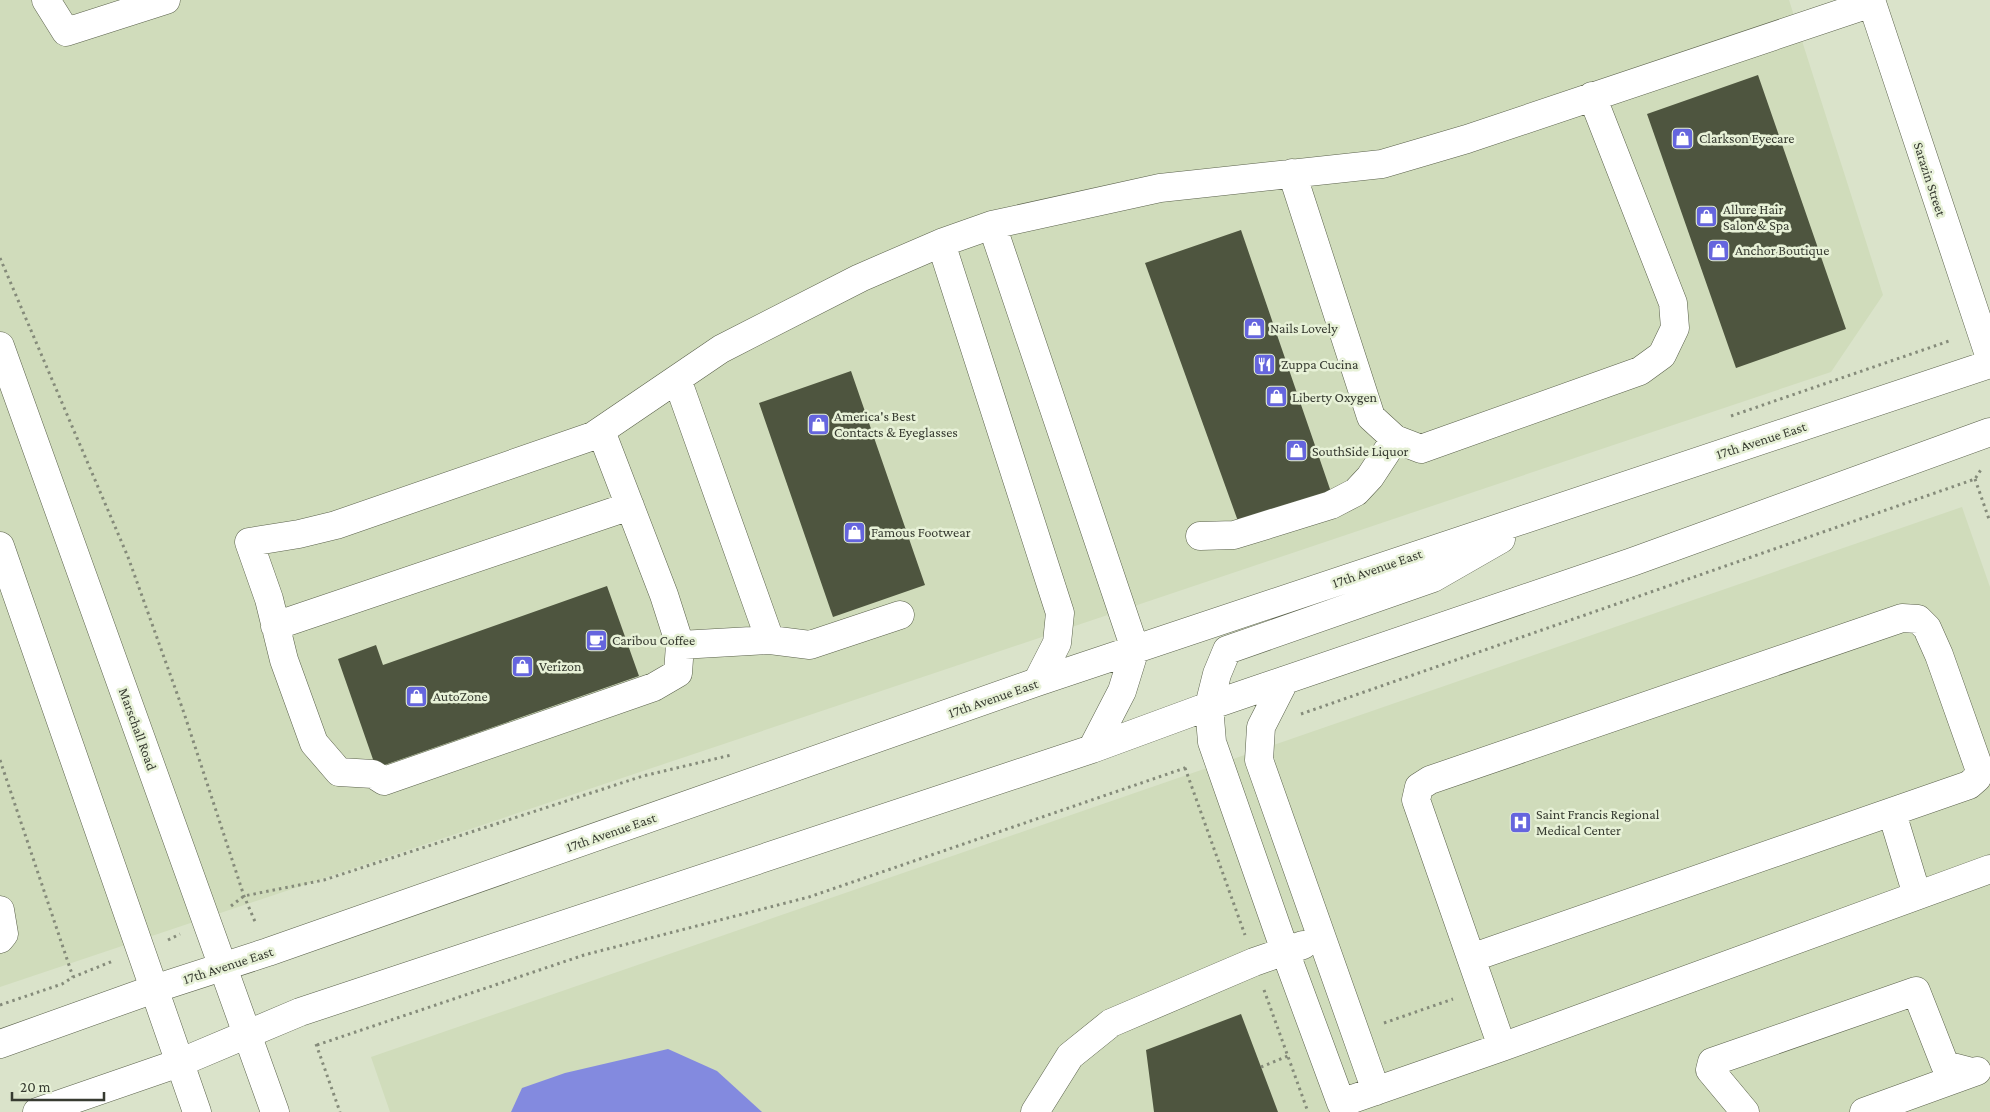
<svg xmlns="http://www.w3.org/2000/svg" width="1990" height="1112" font-family="'Crimson Pro',serif">
<style>
.built{fill:#d0dcbb}
.water{fill:#838adf}
.building{fill:#4e553f}
.lines{fill:none;stroke-linecap:round;stroke-linejoin:round}
.minor-casing{stroke:#5a614b;stroke-width:29}
.highway-casing{stroke:#5a614b;stroke-width:29}
.path{stroke:#858b7a;stroke-width:3;stroke-dasharray:2.5 4;stroke-linecap:butt}
.minor{stroke:#fff;stroke-width:28}
.highway{stroke:#fff;stroke-width:28}
.labels{text-anchor:middle;dominant-baseline:central;stroke-width:5;stroke-linejoin:round;paint-order:stroke}
.poi-label{font-size:14px;fill:#373b31;stroke:#e7f1d7;text-anchor:start}
.street-label{font-size:14px;fill:#373b31;stroke:#e7f1d7}
</style>
<rect width="100%" height="100%" fill="#dae3ca"/>
<path class="built" d="M0 0H1789L1883 295 1831 372 0 987Z
M1962 507 1990 587V1112H390L371 1057Z"/>
<path class="water" d="M668 1049 717 1071 762 1112H511L522 1088 565 1073Z"/>
<path class="building" d="M1758 75 1846 329 1736 368 1647 114Z
M1241 230 1331 492 1239 524 1145 263Z
M851 371 925 585 833 617 759 403Z
M607 586 639 676 376 768 338 659 376 645 383 665Z
M1241 1014 1278 1112H1154L1146 1050Z"/>
<g class="lines">
<defs>
<path id="minor" d="M46 0 66 32 166 0
M1871 0 1990 358
M1292 173 1371 417 1395 439 1421 449 1640 371 1662 355 1675 328 1673 303 1592 96
M992 225 1135 649 1122 691 1092 749
M941 243 1060 613 1057 643 1037 682
M677 379 770 640 680 645
M601 431 664 595 680 645 678 673 654 687 384 781 373 774 339 772 314 743 284 660 269 599 249 542 299 534 336 525 593 436 721 349 860 278 941 243 992 225 1160 188 1382 164 1467 139 1872 3
M1200 536 1234 535 1331 505 1356 492 1370 477 1395 439
M1501 539 1433 578 1227 650 1217 674 1209 706 1212 742 1285 951 1341 1103 1502 1047 1990 869
M275 626 630 506
M770 640 810 645 900 615
M1285 680 1261 727 1259 760 1376 1091
M1892 813 1917 895
M0 910 4 934 0 939
M1471 958 1969 785 1977 778 1979 768 1939 655 1927 628 1918 619 1902 618 1430 780 1419 787 1416 800 1502 1047
M0 1044 154 989 268 952 1037 682 1990 364
M37 1112 179 1063 300 1012 1092 749 1209 706 1632 562 1990 432
M1035 1112 1070 1056 1111 1023 1254 962 1303 945
M1745 1112 1710 1070 1712 1062 1916 991 1945 1065 1972 1072
M1864 1112 1977 1071"/>
<path id="highway" d="M0 346 275 1112
M0 546 197 1112"/>
</defs>
<use href="#minor" class="minor-casing"/>
<use href="#highway" class="highway-casing"/>
<path class="path" d="M0 258 128 557 184 713 244 896 256 924
M1731 416 1952 340
M1975 479 1990 522
M1301 714 1975 479 1982 468
M0 760 73 977
M1185 768 1245 935
M231 906 244 896 324 880 643 776 731 755
M168 940 180 934
M1264 990 1308 1112
M0 1005 62 984 73 977 113 961
M1384 1023 1453 999
M316 1044 340 1112
M317 1045 584 955 809 897 1185 768 1187 764
M1261 1067 1288 1056"/>
<use href="#minor" class="minor"/>
<use href="#highway" class="highway"/>
</g>
<defs>
<symbol id="shop-square" viewBox="-11 -11 22 22"><rect x="-9" y="-9" width="18" height="18" rx="4" fill="#6565de" stroke="#e7f1d7"/><path d="M-5-2.5h2.3a2.7 3.5 0 0 1 5.4 0H5L5.5 6h-11ZM-1.5-2.5h3a1.5 2.3 0 0 0-3 0Z" fill="#fff"/></symbol>
<symbol id="restaurant-square" viewBox="-11 -11 22 22"><rect x="-9" y="-9" width="18" height="18" rx="4" fill="#6565de" stroke="#e7f1d7"/><path d="M-5-6h1v4h1v-4h1v4h1v-4h1v5L-1.5 .5V6h-2V.5L-5-1ZM5-6V6H3V1.5H1.5Q1.5-4 5-6Z" fill="#fff"/></symbol>
<symbol id="cafe-square" viewBox="-11 -11 22 22"><rect x="-9" y="-9" width="18" height="18" rx="4" fill="#6565de" stroke="#e7f1d7"/><path d="M-5.5-4.5H6V0H3Q3 3.5 0 3.5H-2.5Q-5.5 3.5-5.5 0ZM3-3.2v2h1.7v-2ZM-6 4.5H4V6H-6Z" fill="#fff"/></symbol>
<symbol id="hospital-square" viewBox="-11 -11 22 22"><rect x="-9" y="-9" width="18" height="18" rx="4" fill="#6565de" stroke="#e7f1d7"/><path d="M-5-5h3v3.5h4V-5h3V5h-3V1.5h-4V5h-3Z" fill="#fff"/></symbol>
</defs>
<g fill-rule="evenodd">
<use href="#shop-square" x="1670" y="126" width="25" height="25"/>
<use href="#shop-square" x="1694" y="204" width="25" height="25"/>
<use href="#shop-square" x="1706" y="238" width="25" height="25"/>
<use href="#shop-square" x="1242" y="316" width="25" height="25"/>
<use href="#restaurant-square" x="1252" y="352" width="25" height="25"/>
<use href="#shop-square" x="1264" y="384" width="25" height="25"/>
<use href="#shop-square" x="806" y="412" width="25" height="25"/>
<use href="#shop-square" x="1284" y="438" width="25" height="25"/>
<use href="#shop-square" x="842" y="520" width="25" height="25"/>
<use href="#cafe-square" x="584" y="628" width="25" height="25"/>
<use href="#shop-square" x="510" y="654" width="25" height="25"/>
<use href="#shop-square" x="404" y="684" width="25" height="25"/>
<use href="#hospital-square" x="1508" y="810" width="25" height="25"/>
</g>
<g class="labels">
<g class="poi-label">
<text x="1699" y="138">Clarkson Eyecare</text>
<text x="1723" y="209">Allure Hair<tspan x="1723" dy="16">Salon &amp; Spa</tspan></text>
<text x="1735" y="250">Anchor Boutique</text>
<text x="1270" y="328">Nails Lovely</text>
<text x="1281" y="364">Zuppa Cucina</text>
<text x="1292" y="397">Liberty Oxygen</text>
<text x="834" y="416">America's Best<tspan x="834" dy="16">Contacts &amp; Eyeglasses</tspan></text>
<text x="1312" y="451">SouthSide Liquor</text>
<text x="871" y="532">Famous Footwear</text>
<text x="612" y="640">Caribou Coffee</text>
<text x="539" y="666">Verizon</text>
<text x="433" y="696">AutoZone</text>
<text x="1536" y="814">Saint Francis Regional<tspan x="1536" dy="16">Medical Center</tspan></text>
</g>
<g class="street-label">
<text transform="translate(1930 179) rotate(72)">Sarazin Street</text>
<text transform="translate(1761 440) rotate(-18)">17th Avenue East</text>
<text transform="translate(1377 568) rotate(-19)">17th Avenue East</text>
<text transform="translate(993 698) rotate(-19)">17th Avenue East</text>
<text transform="translate(138 729) rotate(70)">Marschall Road</text>
<text transform="translate(611 832) rotate(-19)">17th Avenue East</text>
<text transform="translate(228 965) rotate(-18)">17th Avenue East</text>
</g>
</g>
<path d="M12 1092v8h92v-8" fill="none" stroke="#373b31" stroke-width="2.5"/>
<text x="20" y="1092" font-size="15" fill="#373b31" stroke="#e7f1d7" stroke-width="4" paint-order="stroke">20 m</text>
</svg>
